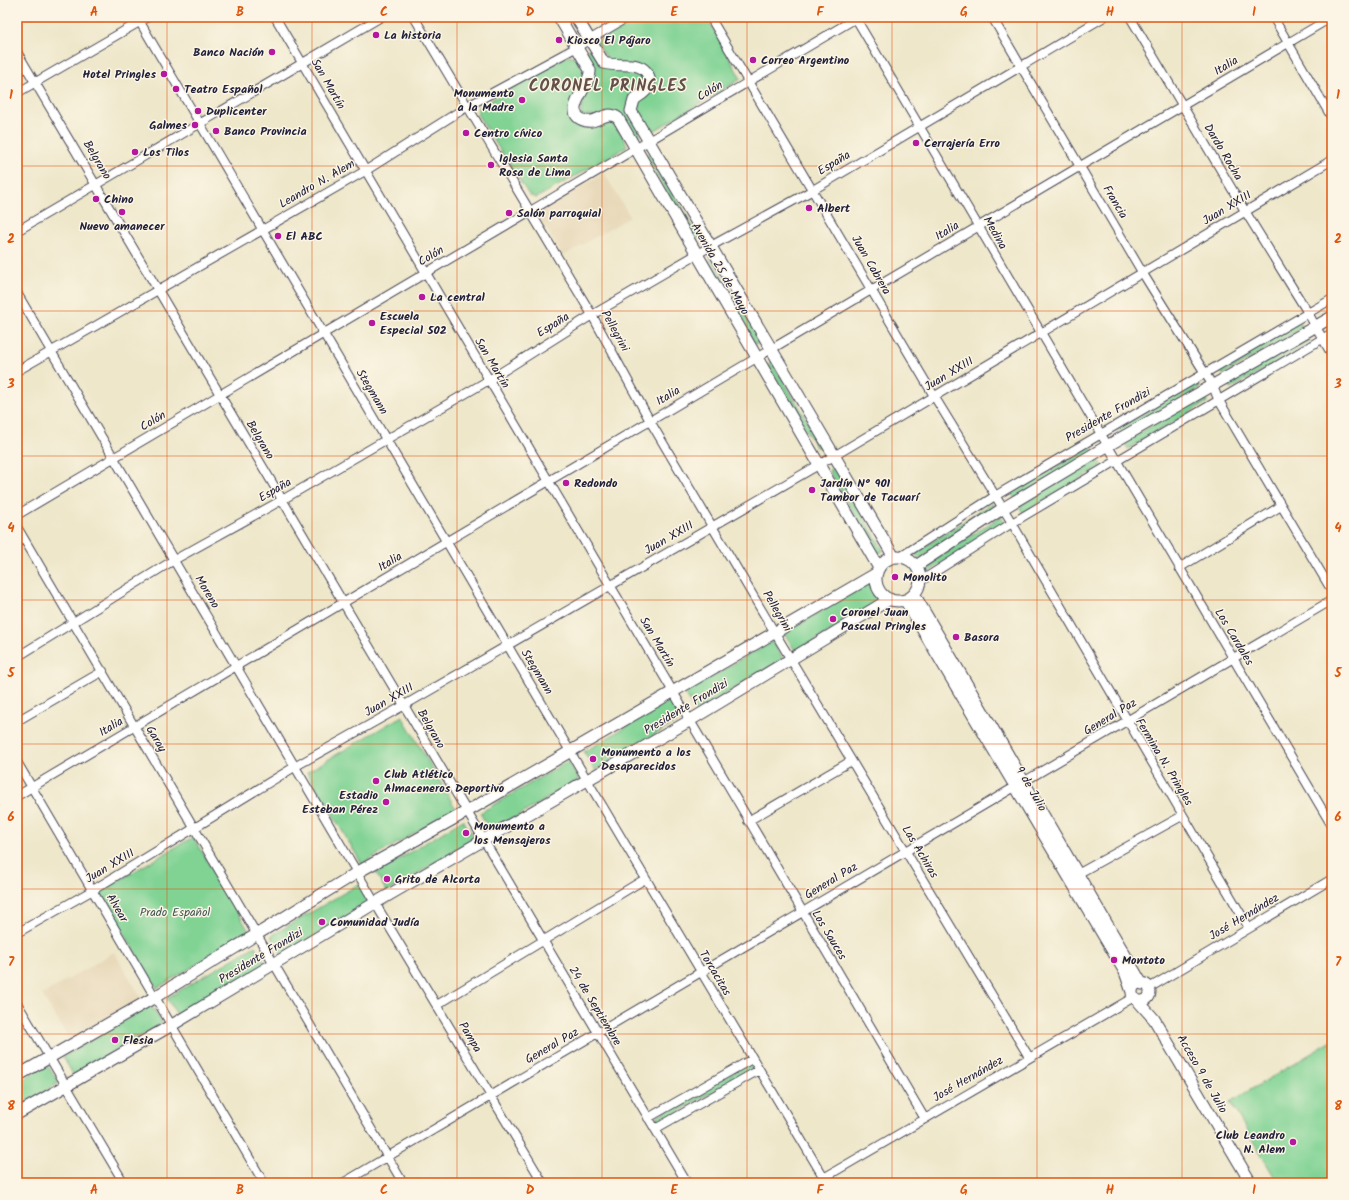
<svg xmlns="http://www.w3.org/2000/svg" width="1349" height="1200" font-family="Kalam,sans-serif">
<style>
.built{fill:#e8d9ba}
.green{fill:#81d394;stroke:#527a68}
.lines{fill:none;stroke-linecap:round;stroke-linejoin:round}
.minor-casing{stroke:#414050;stroke-width:10}
.major-casing{stroke:#414050;stroke-width:13}
.minor{stroke:#fff;stroke-width:8}
.major{stroke:#fff;stroke-width:11}
.grid{fill:none;stroke:#de560e;stroke-width:1;stroke-opacity:0.55}
.poi-dot{fill:#b5179e;stroke:#fcf5e5;stroke-width:1.5}
.labels{text-anchor:middle;dominant-baseline:central;stroke-width:3;stroke-linejoin:round;paint-order:stroke}
.poi-label{font-size:12px;font-weight:bold;fill:#22223b;stroke:#fcf5e5;text-anchor:start}
.street-label{font-size:12px;fill:#22223b;stroke:#fcf5e5}
.park-label{font-size:12px;fill:#3e5756;stroke:#fcf5e5}
.district-label{font-size:16px;font-weight:bold;letter-spacing:1px;fill:#64504a;stroke:#fcf5e5}
.neatline{fill:none;stroke:#de560e;stroke-width:1.5}
.grid-label{font-size:13px;text-anchor:middle;font-weight:bold;fill:#de560e}
</style>
<rect width="100%" height="100%" fill="#fcf5e5"/>
<filter id="ink" filterUnits="userSpaceOnUse"><feTurbulence type="fractalNoise" baseFrequency=".025" numOctaves="2"/><feDisplacementMap in="SourceGraphic" scale="8" xChannelSelector="R" yChannelSelector="G"/><feConvolveMatrix kernelMatrix="1 2 1 2 8 2 1 2 1" color-interpolation-filters="sRGB"/></filter>
<filter id="wash" filterUnits="userSpaceOnUse"><feTurbulence type="fractalNoise" baseFrequency=".012" numOctaves="4" result="noise"/><feDisplacementMap in="SourceGraphic" scale="16" xChannelSelector="R" yChannelSelector="G"/><feGaussianBlur stdDeviation="0.9" result="paint"/><feColorMatrix in="noise" values="0 0 0 0 0 0 0 0 0 0 0 0 0 0 0 0 0 1.4 0 .05"/><feComposite in="paint" operator="in"/></filter>
<g filter="url(#wash)">
<rect width="100%" height="100%" fill="#eee7ca"/>
<path class="built" d="M604 173 630 217 563 256 538 215 540 211Z
M114 952 142 999 70 1040 42 995Z"/>
<path class="green" d="M635 17H707L741 79 652 132H647L635 110 651 72 610 63 596 41Z
M588 50H591L602 64 639 69 647 82 634 95 640 134 638 137 636 138 622 119 580 115 585 93V53Z
M569 55 578 58 587 71 574 116 614 119 627 145 625 148 536 198 529 195 477 114 479 107Z
M648 154 651 155 699 237 698 239 694 240 646 156Z
M710 259 712 260 761 341 760 343 755 344 707 263Z
M1299 322 1302 328 1223 375 1219 369Z
M1306 335 1310 342 1231 389 1227 382Z
M771 362 773 363 821 444V447H816L768 366Z
M1196 382 1200 388 1120 435 1117 429Z
M1204 395 1207 402 1128 449 1124 442Z
M1091 446 1094 452 1015 499 1011 493Z
M1098 459 1102 466 1023 513 1019 506Z
M832 467 835 468 883 550 882 552 877 553 829 471Z
M992 503 996 509 919 559 915 553Z
M1001 516 1005 523 927 573 923 567Z
M872 581 883 599 796 652 784 633Z
M772 641 783 659 696 712 684 693Z
M672 699 683 718 595 770 584 752Z
M402 716 456 809 362 864 307 772Z
M568 761 579 780 491 832 480 813Z
M463 820 475 839 387 892 376 873Z
M193 837 250 933 157 988 99 892Z
M359 884 370 903 282 955 271 936Z
M255 946 266 964 178 1017 167 998Z
M151 1005 162 1023 74 1076 63 1057Z
M1332 1041V1183H1278L1230 1102Z
M750 1063 753 1069 660 1122 657 1116Z
M47 1065 59 1083 17 1108V1083Z"/>
</g>
<g filter="url(#ink)">
<g class="lines">
<defs>
<path id="minor" d="M137 17 587 780 824 1178
M275 17 925 1119
M414 17 592 315 650 421 775 633 1029 1057
M710 17 934 396 1012 523 1249 928
M855 17 1332 826
M992 17 1142 272 1213 386 1218 399 1332 591
M1130 17 1245 211 1308 313 1332 355
M1273 17 1332 118
M17 52 687 1183
M17 93 148 17
M17 231 381 17
M17 293 375 903 543 1183
M17 371 365 171 468 106 577 47 628 17
M17 515 858 17
M17 527 403 1183
M900 557 995 496 1332 299
M1179 568 1281 506
M919 582 1012 523 1332 333
M17 657 174 560 282 500 489 380 592 315 711 246 813 190 1104 17
M17 721 103 671
M17 762 264 1183
M17 796 1332 17
M748 821 851 761
M1074 876 1182 816
M17 933 93 890 296 766 403 706 834 456 1332 160
M1149 988 1332 879
M17 1003 124 1183
M437 1005 645 879
M648 1118 752 1059
M655 1129 759 1070
M343 1183 1332 600
M815 1183 1134 997"/>
<path id="major" d="M559 17 590 70C592 85 558 113 586 121 598 124 605 109 618 118L879 568
M576 17 604 63C618 68 641 59 648 75 650 80 650 86 646 90 643 95 637 96 634 100L631 111 894 557
M876 579a22 22 0 1 1 44 0a22 22 0 1 1-44 0Z
M916 566 1002 509 1107 446 1332 317
M914 594 1142 984
M905 600 1125 972 1132 992
M1132 992a9 9 0 1 1 18 0a9 9 0 1 1-18 0Z
M1138 1001 1154 1019 1251 1183
M17 1076 155 997 358 872 466 812 877 573
M17 1114 172 1025 375 903 689 721 890 599"/>
</defs>
<use href="#minor" class="minor-casing"/>
<use href="#major" class="major-casing"/>
<use href="#minor" class="minor"/>
<use href="#major" class="major"/>
</g>
</g>
<path class="grid" d="M167 17V1183M312 17V1183M457 17V1183M602 17V1183M747 17V1183M892 17V1183M1037 17V1183M1182 17V1183M17 166H1332M17 311H1332M17 456H1332M17 600H1332M17 744H1332M17 889H1332M17 1034H1332"/>
<g class="poi-dot">
<circle cx="376" cy="35" r="4"/>
<circle cx="559" cy="40" r="4"/>
<circle cx="272" cy="52" r="4"/>
<circle cx="753" cy="60" r="4"/>
<circle cx="164" cy="74" r="4"/>
<circle cx="176" cy="89" r="4"/>
<circle cx="522" cy="100" r="4"/>
<circle cx="198" cy="111" r="4"/>
<circle cx="195" cy="125" r="4"/>
<circle cx="216" cy="131" r="4"/>
<circle cx="466" cy="133" r="4"/>
<circle cx="916" cy="143" r="4"/>
<circle cx="135" cy="152" r="4"/>
<circle cx="491" cy="165" r="4"/>
<circle cx="96" cy="199" r="4"/>
<circle cx="809" cy="208" r="4"/>
<circle cx="122" cy="212" r="4"/>
<circle cx="509" cy="213" r="4"/>
<circle cx="278" cy="236" r="4"/>
<circle cx="422" cy="297" r="4"/>
<circle cx="372" cy="323" r="4"/>
<circle cx="566" cy="483" r="4"/>
<circle cx="812" cy="490" r="4"/>
<circle cx="895" cy="577" r="4"/>
<circle cx="833" cy="619" r="4"/>
<circle cx="956" cy="637" r="4"/>
<circle cx="593" cy="759" r="4"/>
<circle cx="376" cy="781" r="4"/>
<circle cx="386" cy="802" r="4"/>
<circle cx="466" cy="833" r="4"/>
<circle cx="387" cy="879" r="4"/>
<circle cx="322" cy="922" r="4"/>
<circle cx="1114" cy="960" r="4"/>
<circle cx="115" cy="1040" r="4"/>
<circle cx="1293" cy="1142" r="4"/>
</g>
<g class="labels">
<g class="poi-label">
<text x="384" y="35">La historia</text>
<text x="567" y="40">Kiosco El Pájaro</text>
<text x="264" y="52" text-anchor="end">Banco Nación</text>
<text x="761" y="60">Correo Argentino</text>
<text x="156" y="74" text-anchor="end">Hotel Pringles</text>
<text x="184" y="89">Teatro Español</text>
<text x="514" y="93" text-anchor="end">Monumento<tspan x="514" dy="14">a la Madre</tspan></text>
<text x="206" y="111">Duplicenter</text>
<text x="187" y="125" text-anchor="end">Galmes</text>
<text x="224" y="131">Banco Provincia</text>
<text x="474" y="133">Centro cívico</text>
<text x="924" y="143">Cerrajería Erro</text>
<text x="143" y="152">Los Tilos</text>
<text x="499" y="158">Iglesia Santa<tspan x="499" dy="14">Rosa de Lima</tspan></text>
<text x="104" y="199">Chino</text>
<text x="817" y="208">Albert</text>
<text x="517" y="213">Salón parroquial</text>
<text x="122" y="226" text-anchor="middle">Nuevo amanecer</text>
<text x="286" y="236">El ABC</text>
<text x="430" y="297">La central</text>
<text x="380" y="316">Escuela<tspan x="380" dy="14">Especial 502</tspan></text>
<text x="574" y="483">Redondo</text>
<text x="820" y="483">Jardín N° 901<tspan x="820" dy="14">Tambor de Tacuarí</tspan></text>
<text x="903" y="577">Monolito</text>
<text x="841" y="612">Coronel Juan<tspan x="841" dy="14">Pascual Pringles</tspan></text>
<text x="964" y="637">Basora</text>
<text x="601" y="752">Monumento a los<tspan x="601" dy="14">Desaparecidos</tspan></text>
<text x="384" y="774">Club Atlético<tspan x="384" dy="14">Almaceneros Deportivo</tspan></text>
<text x="378" y="795" text-anchor="end">Estadio<tspan x="378" dy="14">Esteban Pérez</tspan></text>
<text x="474" y="826">Monumento a<tspan x="474" dy="14">los Mensajeros</tspan></text>
<text x="395" y="879">Grito de Alcorta</text>
<text x="330" y="922">Comunidad Judía</text>
<text x="1122" y="960">Montoto</text>
<text x="123" y="1040">Flesia</text>
<text x="1285" y="1135" text-anchor="end">Club Leandro<tspan x="1285" dy="14">N. Alem</tspan></text>
</g>
<g class="street-label">
<text transform="translate(1226 66) rotate(-31)">Italia</text>
<text transform="translate(328 84) rotate(60)">San Martín</text>
<text transform="translate(710 91) rotate(-31)">Colón</text>
<text transform="translate(1223 152) rotate(59)">Dardo Rocha</text>
<text transform="translate(97 160) rotate(59)">Belgrano</text>
<text transform="translate(834 163) rotate(-31)">España</text>
<text transform="translate(317 184) rotate(-30)">Leandro N. Alem</text>
<text transform="translate(1115 202) rotate(59)">Francia</text>
<text transform="translate(1227 208) rotate(-31)">Juan XXIII</text>
<text transform="translate(947 231) rotate(-31)">Italia</text>
<text transform="translate(995 233) rotate(60)">Medina</text>
<text transform="translate(431 256) rotate(-31)">Colón</text>
<text transform="translate(871 265) rotate(60)">Juan Cabrera</text>
<text transform="translate(720 269) rotate(60)">Avenida 25 de Mayo</text>
<text transform="translate(553 325) rotate(-32)">España</text>
<text transform="translate(615 331) rotate(61)">Pellegrini</text>
<text transform="translate(492 363) rotate(59)">San Martín</text>
<text transform="translate(949 374) rotate(-31)">Juan XXIII</text>
<text transform="translate(372 392) rotate(59)">Stegmann</text>
<text transform="translate(668 396) rotate(-31)">Italia</text>
<text transform="translate(1108 415) rotate(-30)">Presidente Frondizi</text>
<text transform="translate(153 421) rotate(-31)">Colón</text>
<text transform="translate(260 440) rotate(59)">Belgrano</text>
<text transform="translate(275 490) rotate(-30)">España</text>
<text transform="translate(669 538) rotate(-30)">Juan XXIII</text>
<text transform="translate(390 562) rotate(-31)">Italia</text>
<text transform="translate(207 592) rotate(59)">Moreno</text>
<text transform="translate(777 611) rotate(59)">Pellegrini</text>
<text transform="translate(1234 637) rotate(59)">Los Cardales</text>
<text transform="translate(657 642) rotate(59)">San Martín</text>
<text transform="translate(537 672) rotate(59)">Stegmann</text>
<text transform="translate(389 700) rotate(-30)">Juan XXIII</text>
<text transform="translate(686 707) rotate(-31)">Presidente Frondizi</text>
<text transform="translate(1110 717) rotate(-31)">General Paz</text>
<text transform="translate(111 727) rotate(-31)">Italia</text>
<text transform="translate(431 729) rotate(60)">Belgrano</text>
<text transform="translate(156 739) rotate(59)">Garay</text>
<text transform="translate(1164 762) rotate(59)">Fermina N. Pringles</text>
<text transform="translate(1031 789) rotate(60)">9 de Julio</text>
<text transform="translate(920 852) rotate(59)">Las Achiras</text>
<text transform="translate(110 866) rotate(-31)">Juan XXIII</text>
<text transform="translate(831 881) rotate(-31)">General Paz</text>
<text transform="translate(117 908) rotate(59)">Alvear</text>
<text transform="translate(1244 917) rotate(-31)">José Hernández</text>
<text transform="translate(829 935) rotate(59)">Los Sauces</text>
<text transform="translate(261 956) rotate(-31)">Presidente Frondizi</text>
<text transform="translate(715 973) rotate(59)">Torcacitas</text>
<text transform="translate(595 1006) rotate(59)">24 de Septiembre</text>
<text transform="translate(470 1037) rotate(59)">Pampa</text>
<text transform="translate(552 1046) rotate(-30)">General Paz</text>
<text transform="translate(1202 1074) rotate(60)">Acceso 9 de Julio</text>
<text transform="translate(968 1079) rotate(-30)">José Hernández</text>
</g>
<g class="park-label">
<text x="175" y="912">Prado Español</text>
</g>
<g class="district-label">
<text x="608" y="86">CORONEL PRINGLES</text>
</g>
</g>
<rect width="1349" height="1200" fill="none" stroke="#fcf5e5" stroke-width="44"/>
<rect x="22" y="22" width="1305" height="1156" class="neatline"/>
<g class="grid-label">
<text x="94" y="16">A</text>
<text x="240" y="16">B</text>
<text x="384" y="16">C</text>
<text x="530" y="16">D</text>
<text x="674" y="16">E</text>
<text x="820" y="16">F</text>
<text x="964" y="16">G</text>
<text x="1110" y="16">H</text>
<text x="1254" y="16">I</text>
<text x="11" y="99">1</text>
<text x="1338" y="99">1</text>
<text x="11" y="243">2</text>
<text x="1338" y="243">2</text>
<text x="11" y="388">3</text>
<text x="1338" y="388">3</text>
<text x="11" y="532">4</text>
<text x="1338" y="532">4</text>
<text x="11" y="677">5</text>
<text x="1338" y="677">5</text>
<text x="11" y="821">6</text>
<text x="1338" y="821">6</text>
<text x="11" y="966">7</text>
<text x="1338" y="966">7</text>
<text x="11" y="1110">8</text>
<text x="1338" y="1110">8</text>
<text x="94" y="1194">A</text>
<text x="240" y="1194">B</text>
<text x="384" y="1194">C</text>
<text x="530" y="1194">D</text>
<text x="674" y="1194">E</text>
<text x="820" y="1194">F</text>
<text x="964" y="1194">G</text>
<text x="1110" y="1194">H</text>
<text x="1254" y="1194">I</text>
</g>
</svg>
